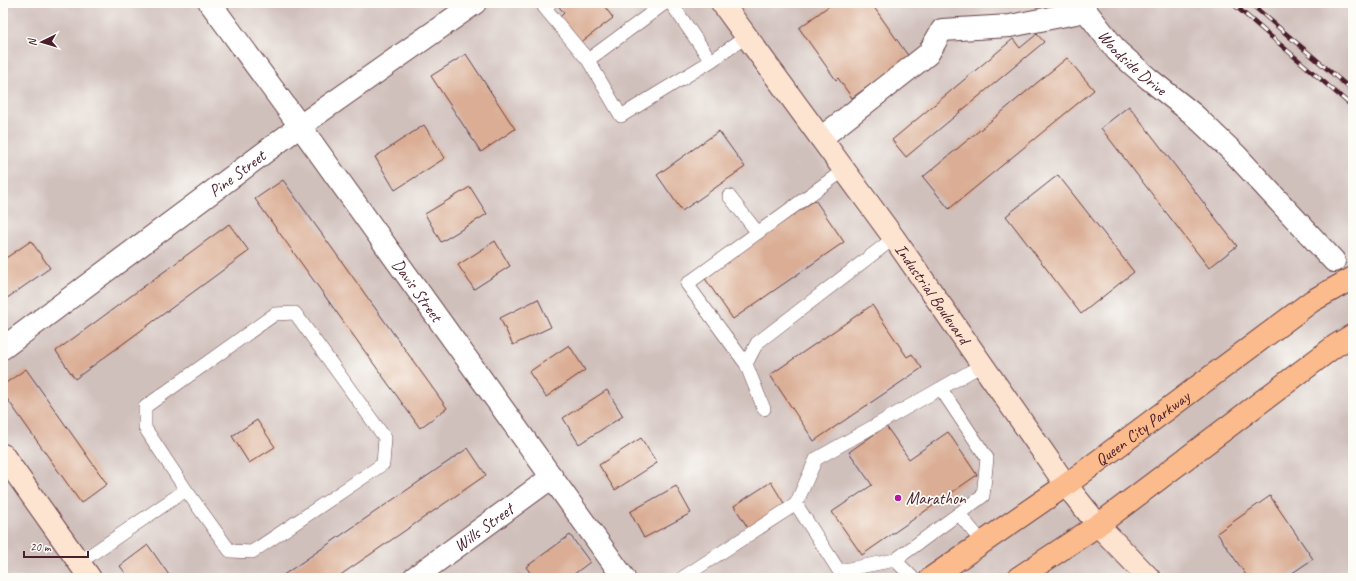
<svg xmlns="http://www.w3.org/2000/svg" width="1356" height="581" font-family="Caveat,sans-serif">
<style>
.industrial{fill:#d0c0bc}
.building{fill:#daad94}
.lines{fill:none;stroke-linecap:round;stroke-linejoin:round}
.lane-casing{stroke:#643d44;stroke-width:14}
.street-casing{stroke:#643d44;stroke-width:24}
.secondary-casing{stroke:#643d44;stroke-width:24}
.primary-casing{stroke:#643d44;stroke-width:24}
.lane{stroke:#fff;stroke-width:13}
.street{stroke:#fff;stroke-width:22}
.secondary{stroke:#fde4d1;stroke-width:22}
.primary{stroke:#fbbb8c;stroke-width:22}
.rail-casing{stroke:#4a1f2b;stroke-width:4.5}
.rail{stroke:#fdfcf7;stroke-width:3;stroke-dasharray:9;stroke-linecap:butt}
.poi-dot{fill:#b5179e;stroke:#fdfcf7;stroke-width:1.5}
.labels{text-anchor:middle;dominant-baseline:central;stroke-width:3.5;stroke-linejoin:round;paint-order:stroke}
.street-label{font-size:17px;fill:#4a1f2b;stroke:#fdfcf7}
.poi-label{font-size:17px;fill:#4a1f2b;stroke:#fdfcf7;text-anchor:start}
</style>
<rect width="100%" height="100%" fill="#fdfcf7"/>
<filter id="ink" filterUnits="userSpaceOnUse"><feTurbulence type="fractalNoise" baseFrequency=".025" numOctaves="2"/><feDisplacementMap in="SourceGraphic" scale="8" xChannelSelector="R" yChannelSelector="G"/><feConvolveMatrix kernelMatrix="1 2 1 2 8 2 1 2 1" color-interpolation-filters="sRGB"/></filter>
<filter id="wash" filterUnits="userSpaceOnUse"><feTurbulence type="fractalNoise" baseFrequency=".012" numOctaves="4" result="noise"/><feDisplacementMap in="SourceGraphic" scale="16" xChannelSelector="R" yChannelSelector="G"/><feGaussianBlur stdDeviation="0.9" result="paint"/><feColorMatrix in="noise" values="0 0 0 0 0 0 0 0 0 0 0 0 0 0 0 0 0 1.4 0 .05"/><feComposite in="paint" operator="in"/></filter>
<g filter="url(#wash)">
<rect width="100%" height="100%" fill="#f6e6d0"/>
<path class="industrial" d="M3 3H1353V578H3Z"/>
<g id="blocks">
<path class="building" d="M559 3H602L613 18 580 43 560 17 564 13 557 4Z
M833 3H871L909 57 852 98 838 78 836 80 799 28Z
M1037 34 1044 42 906 157 892 140 1013 39 1020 48Z
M466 54 515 129 481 152 431 76Z
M1067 58 1094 90 949 209 923 177Z
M1129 106 1237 246 1209 268 1101 128Z
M424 125 445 158 395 190 375 157Z
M719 131 745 167 682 211 657 175Z
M1058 175 1134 272 1081 314 1006 216Z
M283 180 447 408 420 428 255 199Z
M470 187 487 214 441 242 425 214Z
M815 200 844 242 733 319 704 277Z
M229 224 249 251 75 379 56 351Z
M31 241 50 268 3 301V260Z
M495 241 510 266 474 289 458 265Z
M538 299 551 327 513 345 500 318Z
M872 305 907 357 912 354 922 368 814 441 770 375Z
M569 345 585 370 546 397 529 372Z
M26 369 107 484 81 503 3 393V385Z
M607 390 623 416 579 444 563 418Z
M257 420 275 447 249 463 232 436Z
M886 426 909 459 948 432 977 475 862 555 832 512 872 485 849 452Z
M641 438 657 463 615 490 599 465Z
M468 448 486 475 336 578H279Z
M771 482 785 505 748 528 734 506Z
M676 486 691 513 644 538 630 512Z
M1270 496 1313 559 1285 578H1248L1217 533Z
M570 535 590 562 569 578H534L526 567Z
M148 545 171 578H129L120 566Z
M520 573 523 578H512Z"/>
</g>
</g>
<g filter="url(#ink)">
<use href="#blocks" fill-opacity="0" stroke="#643d44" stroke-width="1"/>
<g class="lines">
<defs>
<path id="lane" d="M550 3 544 7 588 60 621 116 711 61
M671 3 711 61 746 37
M588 60 665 3
M729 196 758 233
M746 364 687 284 844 170
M764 409 746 364 757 343 894 238
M959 514 982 542
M895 560 983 496 987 458 941 389
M80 562 186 490 145 428V407L275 314 295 313 385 438 383 464 252 552 230 551 186 490
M682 578 796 504
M913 578 895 560 839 571 796 504 816 459 982 365"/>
<g id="street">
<path id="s1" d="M210 3 300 126 624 578"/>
<path id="s2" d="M821 138 928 54 942 30 1010 26 1086 11 1117 51 1149 79 1193 114 1236 155 1334 261"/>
<path id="s3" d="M3 348 300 126 475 3"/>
<path id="s4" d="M414 578 552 477"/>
</g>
<g id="secondary">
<path id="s5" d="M722 3 894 238 1066 485 1098 525 1149 578"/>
<path d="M3 455 90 578"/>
</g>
<g id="primary">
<path id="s6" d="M931 578 1066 485 1312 301 1353 278"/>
<path d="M1018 578 1098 525 1335 346 1353 335"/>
</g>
</defs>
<use href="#lane" class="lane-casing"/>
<use href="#street" class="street-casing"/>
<use href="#secondary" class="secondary-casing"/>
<use href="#primary" class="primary-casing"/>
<use href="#lane" class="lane"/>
<use href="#street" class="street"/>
<use href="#secondary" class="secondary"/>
<use href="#primary" class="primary"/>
<defs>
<path id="rail" d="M1232 3 1353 107
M1250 3 1353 91"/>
</defs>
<use href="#rail" class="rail-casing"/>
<use href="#rail" class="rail"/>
</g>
</g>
<circle class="poi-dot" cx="898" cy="498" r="4"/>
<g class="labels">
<g class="street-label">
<text stroke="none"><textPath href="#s2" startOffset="379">Woodside Drive</textPath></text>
<text stroke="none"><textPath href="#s3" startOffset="292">Pine Street</textPath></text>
<text stroke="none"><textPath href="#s1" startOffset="354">Davis Street</textPath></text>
<text stroke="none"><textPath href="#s5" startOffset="359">Industrial Boulevard</textPath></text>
<text stroke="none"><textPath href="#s6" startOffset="259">Queen City Parkway</textPath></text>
<text stroke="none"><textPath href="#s4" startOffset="86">Wills Street</textPath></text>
</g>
<g class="poi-label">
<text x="906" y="498">Marathon</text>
</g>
</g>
<rect width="1356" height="581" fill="none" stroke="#fdfcf7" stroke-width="16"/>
<g transform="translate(42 42) rotate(265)" stroke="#fdfcf7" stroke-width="3" paint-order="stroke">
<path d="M0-3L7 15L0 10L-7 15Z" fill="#4a1f2b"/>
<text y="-6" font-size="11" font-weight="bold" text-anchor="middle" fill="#4a1f2b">N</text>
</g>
<path d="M24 551v6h64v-6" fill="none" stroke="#4a1f2b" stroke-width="2"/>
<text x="30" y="551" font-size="12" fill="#4a1f2b" stroke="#fdfcf7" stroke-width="3" paint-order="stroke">20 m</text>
</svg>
